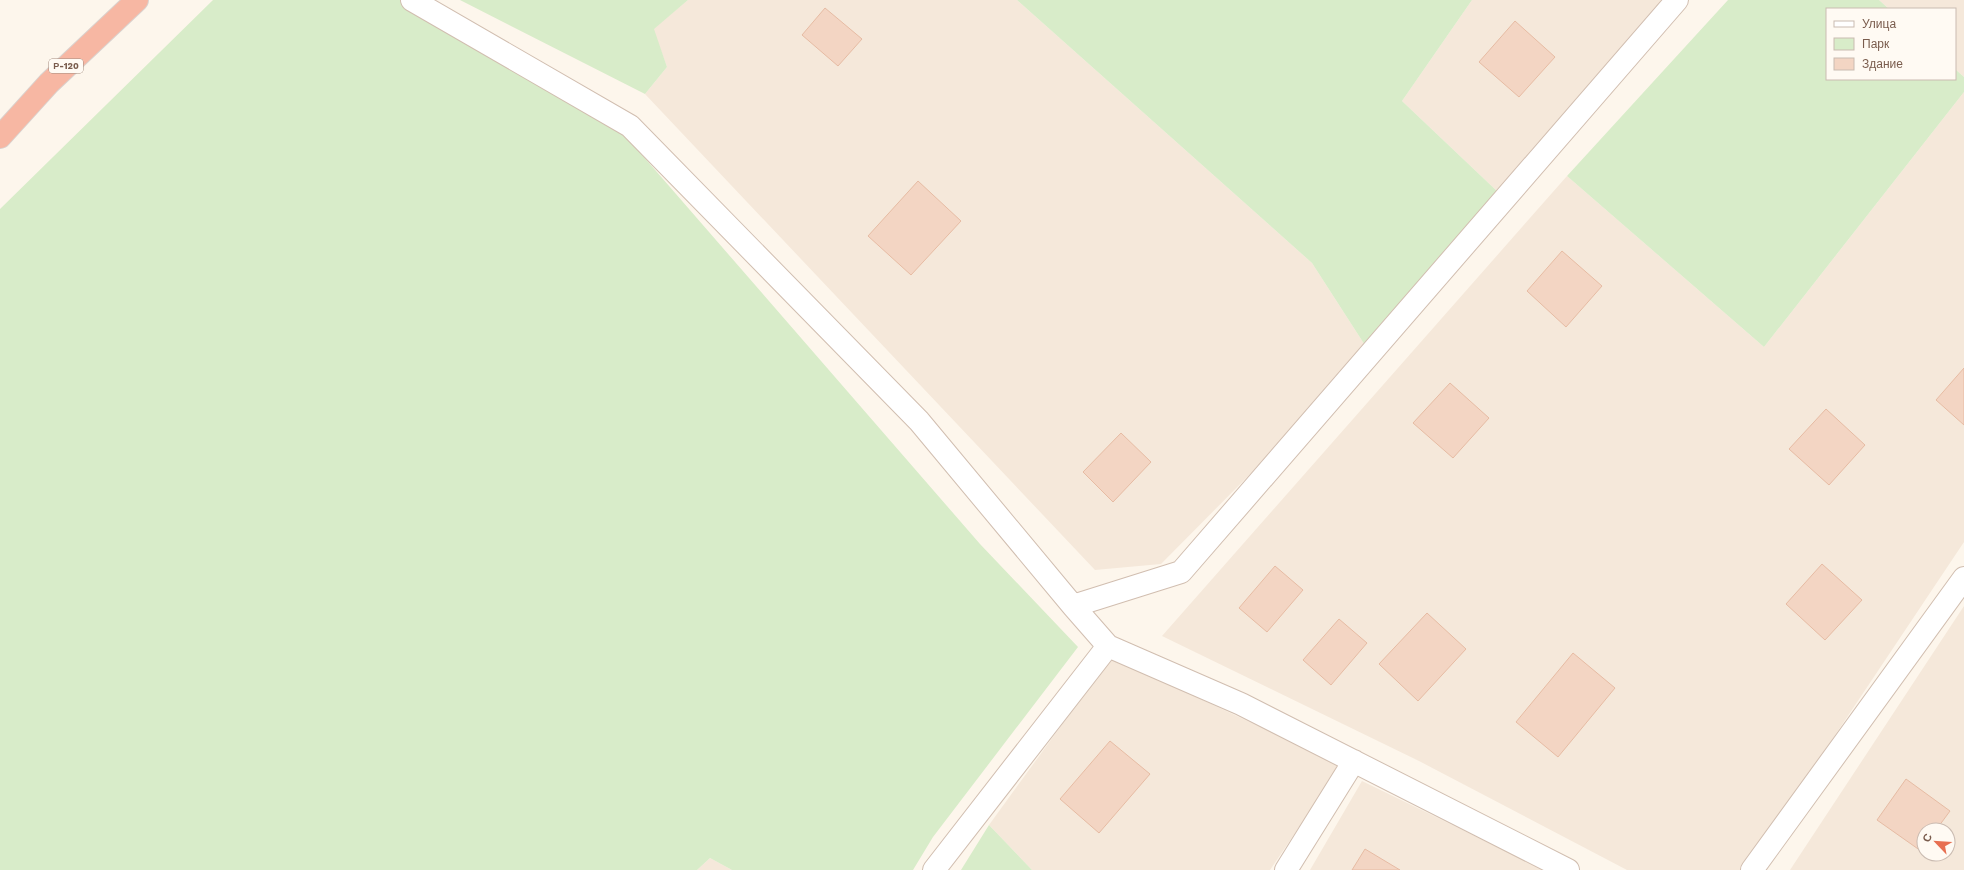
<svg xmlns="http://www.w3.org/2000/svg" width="1964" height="870" font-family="'Work Sans',sans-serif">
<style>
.residential{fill:#f5e8da;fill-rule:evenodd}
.green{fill:#d8ecc9}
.building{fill:#f3d5c3;stroke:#e6bba3}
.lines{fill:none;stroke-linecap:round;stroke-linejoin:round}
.minor-casing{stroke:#d1beb0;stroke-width:24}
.highway-casing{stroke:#dad1cd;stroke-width:24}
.minor{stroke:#fff;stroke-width:22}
.highway{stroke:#f7b7a3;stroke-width:22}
.labels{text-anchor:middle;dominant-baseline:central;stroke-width:3.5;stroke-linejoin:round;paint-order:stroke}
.shield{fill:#fffaf3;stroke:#a28b7f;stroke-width:1}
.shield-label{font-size:9px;font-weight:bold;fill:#7a5c4d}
</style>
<rect width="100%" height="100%" fill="#fdf6ec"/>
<path class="residential" d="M688 0H1017L1312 263 1370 353 1161 564 1095 570 645 94 667 67 653 29Z
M1472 0H1675L1499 193 1402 101Z
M1879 0H1964V77L1955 69V9H1889Z
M1964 92V542L1745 870H1627L1419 761 1162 636 1567 176 1764 347Z
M1964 606V870H1790ZM1924 830H1948V854H1924Z
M1111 657 1341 765 1270 870H1032L989 825Z
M1362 781 1545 870H1310Z
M710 858 732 870H697Z"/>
<path class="green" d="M213 0H406L623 133 980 544 1078 647 933 837 913 870H732L710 858 697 870H0V209Z
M460 0H688L654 29 667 67 645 94Z
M1017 0H1472L1402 101 1499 193 1370 353 1312 263Z
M1728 0H1879L1889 9H1827V79H1955V69L1964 77V92L1764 347 1567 176Z
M989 825 1032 870H961Z"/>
<path class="building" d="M825 8 862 39 838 66 802 35Z
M1515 21 1555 57 1519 97 1479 62Z
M918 181 961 221 911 275 868 236Z
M1562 251 1602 286 1566 327 1527 291Z
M1964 368V425L1936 400Z
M1450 383 1489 418 1453 458 1413 423Z
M1826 409 1865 445 1829 485 1789 449Z
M1121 433 1151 462 1113 502 1083 472Z
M1822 564 1862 600 1825 640 1786 604Z
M1275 566 1303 590 1267 632 1239 608Z
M1427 613 1466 649 1418 701 1379 664Z
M1339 619 1367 643 1331 685 1303 660Z
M1573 653 1615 688 1558 757 1516 722Z
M1110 741 1150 774 1099 833 1060 799Z
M1906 779 1950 811 1936 830H1924V847L1921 851 1877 820Z
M1365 849 1400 870H1352Z"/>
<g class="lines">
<defs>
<path id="minor" d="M412 0 630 126 919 421 1073 606 1108 646 1241 704 1568 870
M1073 606 1181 572 1677 0
M934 870 1108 646
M1286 870 1354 761
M1752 870 1964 578"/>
<path id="highway" d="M0 137 49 83 137 0"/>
</defs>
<use href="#minor" class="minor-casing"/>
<use href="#highway" class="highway-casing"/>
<use href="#minor" class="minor"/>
<use href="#highway" class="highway"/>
</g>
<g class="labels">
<rect class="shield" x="49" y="59" width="34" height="14" rx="3"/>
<g class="shield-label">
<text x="66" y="66">Р-120</text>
</g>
</g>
<rect x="1826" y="8" width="130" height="72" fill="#fffaf3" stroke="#cabbb1"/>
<rect x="1834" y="21" width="20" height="6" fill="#ffffff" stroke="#cabbb1"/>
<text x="1862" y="28" font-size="12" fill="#7a5c4d">Улица</text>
<rect x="1834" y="38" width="20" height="12" fill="#d8ecc9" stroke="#cabbb1"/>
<text x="1862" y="48" font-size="12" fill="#7a5c4d">Парк</text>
<rect x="1834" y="58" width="20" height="12" fill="#f3d5c3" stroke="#cabbb1"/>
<text x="1862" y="68" font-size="12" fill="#7a5c4d">Здание</text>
<g transform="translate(1936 842) rotate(295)"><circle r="19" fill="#fffaf3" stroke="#cabbb1"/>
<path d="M0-3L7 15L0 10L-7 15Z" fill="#e76f51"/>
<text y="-6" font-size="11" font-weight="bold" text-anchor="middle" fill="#7a5c4d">С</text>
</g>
</svg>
